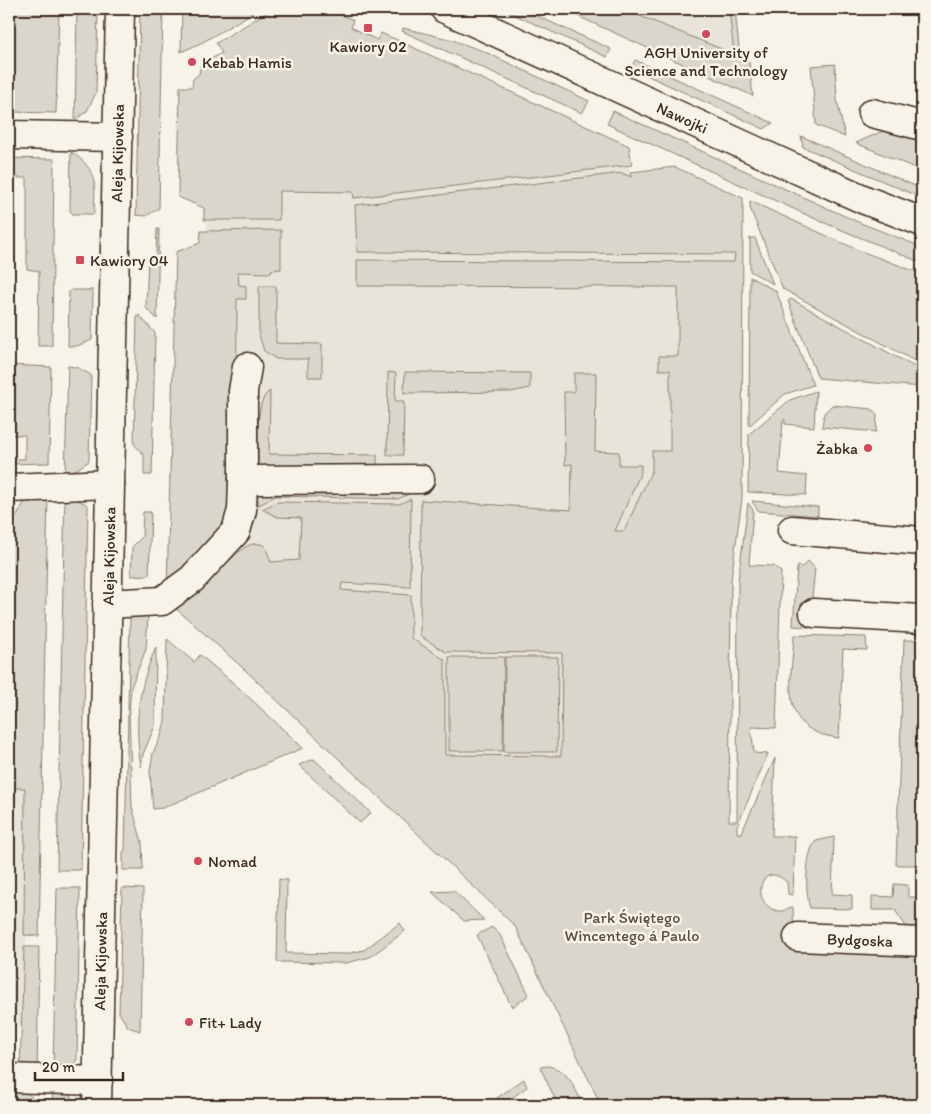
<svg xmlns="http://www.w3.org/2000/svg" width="931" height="1114" font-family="Itim,sans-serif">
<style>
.built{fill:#e9e4d9}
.green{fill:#dbd6cb;stroke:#8b8074}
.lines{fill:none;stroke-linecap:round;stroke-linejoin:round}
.minor-casing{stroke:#3b2a1e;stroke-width:31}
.major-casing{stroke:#3b2a1e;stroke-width:31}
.minor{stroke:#f7f3e8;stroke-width:28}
.major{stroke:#f7f3e8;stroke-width:28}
.poi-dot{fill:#d1495b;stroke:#f7f3e8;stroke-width:2}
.labels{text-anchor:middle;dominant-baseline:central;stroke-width:5;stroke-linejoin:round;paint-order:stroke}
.poi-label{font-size:16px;fill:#3b2a1e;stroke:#f7f3e8;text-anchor:start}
.street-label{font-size:16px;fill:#3b2a1e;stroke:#f7f3e8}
.park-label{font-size:16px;fill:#5b4c41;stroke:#f7f3e8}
</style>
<rect width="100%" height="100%" fill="#f7f3e8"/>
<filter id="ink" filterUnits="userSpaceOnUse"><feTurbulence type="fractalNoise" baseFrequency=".02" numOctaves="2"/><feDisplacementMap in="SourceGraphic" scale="10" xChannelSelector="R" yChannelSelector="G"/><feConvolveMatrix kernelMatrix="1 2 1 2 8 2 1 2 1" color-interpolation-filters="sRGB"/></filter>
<g filter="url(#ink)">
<path class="built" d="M614 9H735L740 59Z
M300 14 628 164 632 178 735 235 731 691 570 819 483 817 219 552 206 285 207 197 193 79 199 74 201 64Z
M9 523H25L27 935 21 1025H9Z"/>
<path class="green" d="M9 9H59L56 113 9 112Z
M77 9H98L96 93 87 111 75 120Z
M140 9H163L159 208 146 216 136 215Z
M182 9H259L203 42 181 52Z
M294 9H329L353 20 351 27 377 40 381 33 397 40 629 146 632 165 354 198 353 192 279 191V220H204V208L178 197 180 87H192L193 79 199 74 201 64 222 53 216 43 269 11Z
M502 9H521L611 49 607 57Z
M562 9H639L640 16 734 54 729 9H735L740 58 749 62 753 96Z
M403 28 449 39 483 51 589 101 582 113 402 31Z
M635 60 773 123 764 129 631 68Z
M835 64 837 100 845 137 816 125 811 66Z
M613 111 858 222 922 247V263L820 221 607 124Z
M894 126 922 133V171L856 143Z
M801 136 922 189V198L803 147Z
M71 152C99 170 95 185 94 214H73L70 211Z
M9 158 54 159 52 346H38L39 271 27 269V178H9Z
M675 167 743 198 742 498 731 580 729 821H737L738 581 748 503 753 510 749 565 774 566 781 572 776 728 751 727 754 753 768 754 737 826V833L741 834 775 758 772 836H795L793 895 788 894 787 882C759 857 749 907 779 911 785 912 787 907 793 907L794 948 922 953V1105H601L515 926 243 668 173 606 226 558 229 561C239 552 251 538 265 546L271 562 299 560 301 518 277 517 262 509 277 502 399 504 411 499 410 587 342 583 341 590 411 595V638L445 660V755L561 756 562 653 446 652 420 636 421 500 571 510 572 464 565 465 564 392H574V373H596L595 451 619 452V465H641V472L615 531H624L652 470V451H670V370H659V356H678V287L357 286V260L734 262 735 254 357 252 355 205 622 173 631 177 630 172Z
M750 201 858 250 922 274V365L783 289 750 208Z
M157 229H159L157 319 146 308 148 257 156 256Z
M281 230V269L271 270V273L238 272 239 285 246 286V299H237L236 497 233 514 167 587 176 252 200 243 201 231Z
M750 238H755L773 284 750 271Z
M750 277 776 291 813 385 785 394 749 426Z
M259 286H276V343L322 344V377H308V359H276L264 351 259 335Z
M71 290H93L92 340 77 346H68L69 292Z
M791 299 922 371V387L818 378 788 301Z
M139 315 155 333 152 475H144V455L134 444 137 317Z
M9 365 51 367 49 463 10 464V459H25V435H9Z
M68 366 76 367 91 375 89 461 65 477Z
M388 372 396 373 395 401H404L403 455H387Z
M405 372 530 373V388L511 392 404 393Z
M270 391 269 454 377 455V467L258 469C259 452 253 400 270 391Z
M816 391 814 427 785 424V420H783L779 473 807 476 806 495 748 492 749 434 790 400Z
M832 405 872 409 877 415 876 432 822 427 824 413Z
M411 485V493L398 499 276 496 259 505 256 493Z
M48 494 39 936 24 935 25 788H9V518H16L28 495Z
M65 494 88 505 81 870H57Z
M752 501 818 507V516L758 511Z
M143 512H151L149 575 131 576 132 547 142 537Z
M808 561 815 568 809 627 793 626 797 568 798 566 802 567Z
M130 616H148L146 649 131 687 129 713 132 807 142 842 143 870H123V852L125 851Z
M794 635 866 637 867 650 843 649 839 738C776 731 792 682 794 635Z
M167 639 194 662 200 655 238 687 303 748 163 808 153 809 150 771 153 753 161 736 165 721Z
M904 640H922V865H896Z
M156 647 155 726 143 754 141 767C134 721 138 688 156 647Z
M449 657H504L503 751H449Z
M505 657H558L557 752H504Z
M314 759 371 813 360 823 299 765Z
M834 837 832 894 852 895V909L810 908C805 894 805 852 816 841Z
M279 879 287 880 286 953 346 954 364 950 400 923 405 931 370 957 346 963 277 962Z
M894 884 908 885V897H922V928H907L895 910H872V896L893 897Z
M57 888H80L77 1060 68 1069 53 1073Z
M122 888 143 889 140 1031 128 1027 119 1013Z
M454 891 484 920 464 921 432 892Z
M492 927 500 935 529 995 512 1007 477 935Z
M24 947H39L37 1074 20 1068Z
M547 1066C569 1069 574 1087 583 1105H558L540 1067Z
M524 1079 527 1087 502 1105H487Z
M9 1087 10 1092H27L36 1102V1105H9Z
M53 1087 66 1091 77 1102 76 1105H52Z"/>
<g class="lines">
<defs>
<g id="minor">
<path d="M872 113 922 126"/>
<path d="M9 135 118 137"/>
<path d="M243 480V391L247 367"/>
<path d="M9 488 110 484"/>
<path d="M792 530 922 541"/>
<path d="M107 604 162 601 192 579 236 531 242 510 243 480 420 479"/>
<path d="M814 613 922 619"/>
<path id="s1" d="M798 937 922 942"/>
<path d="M9 1078 98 1081"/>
<path id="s2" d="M97 1105 120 9"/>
</g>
<g id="major">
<path id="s3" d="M445 9 774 159 865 200 922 222"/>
</g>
</defs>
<use href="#minor" class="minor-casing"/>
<use href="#major" class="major-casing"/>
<use href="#minor" class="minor"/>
<use href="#major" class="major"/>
</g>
</g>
<g class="poi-dot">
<rect x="363" y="23" width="10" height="10" rx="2.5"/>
<circle cx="706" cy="34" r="5"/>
<circle cx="192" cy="62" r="5"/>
<rect x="75" y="255" width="10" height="10" rx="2.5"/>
<circle cx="868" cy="448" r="5"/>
<circle cx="198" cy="861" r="5"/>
<circle cx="189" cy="1022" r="5"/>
</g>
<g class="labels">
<g class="poi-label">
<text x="368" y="46" text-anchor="middle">Kawiory 02</text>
<text x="706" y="52" text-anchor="middle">AGH University of<tspan x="706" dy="18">Science and Technology</tspan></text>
<text x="202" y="62">Kebab Hamis</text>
<text x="90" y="260">Kawiory 04</text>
<text x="858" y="448" text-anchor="end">Żabka</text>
<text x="208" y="861">Nomad</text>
<text x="199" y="1022">Fit+ Lady</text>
</g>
<g class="street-label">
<text stroke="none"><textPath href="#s3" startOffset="261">Nawojki</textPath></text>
<text stroke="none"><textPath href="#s2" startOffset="952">Aleja Kijowska</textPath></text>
<text stroke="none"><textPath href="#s2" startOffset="549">Aleja Kijowska</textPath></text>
<text stroke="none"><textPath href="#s1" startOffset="62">Bydgoska</textPath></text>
<text stroke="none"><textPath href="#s2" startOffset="144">Aleja Kijowska</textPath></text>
</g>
<g class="park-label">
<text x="632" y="917">Park Świętego<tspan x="632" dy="18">Wincentego á Paulo</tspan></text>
</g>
</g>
<rect width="931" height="1114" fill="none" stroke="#f7f3e8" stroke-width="30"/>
<rect x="15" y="15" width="901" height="1084" fill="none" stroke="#3b2a1e" stroke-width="2" filter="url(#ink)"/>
<path d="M35 1072v8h88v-8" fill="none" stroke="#3b2a1e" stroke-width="2.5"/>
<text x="42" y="1072" font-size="15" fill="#3b2a1e" stroke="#f7f3e8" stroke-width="4" paint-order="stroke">20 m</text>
</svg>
